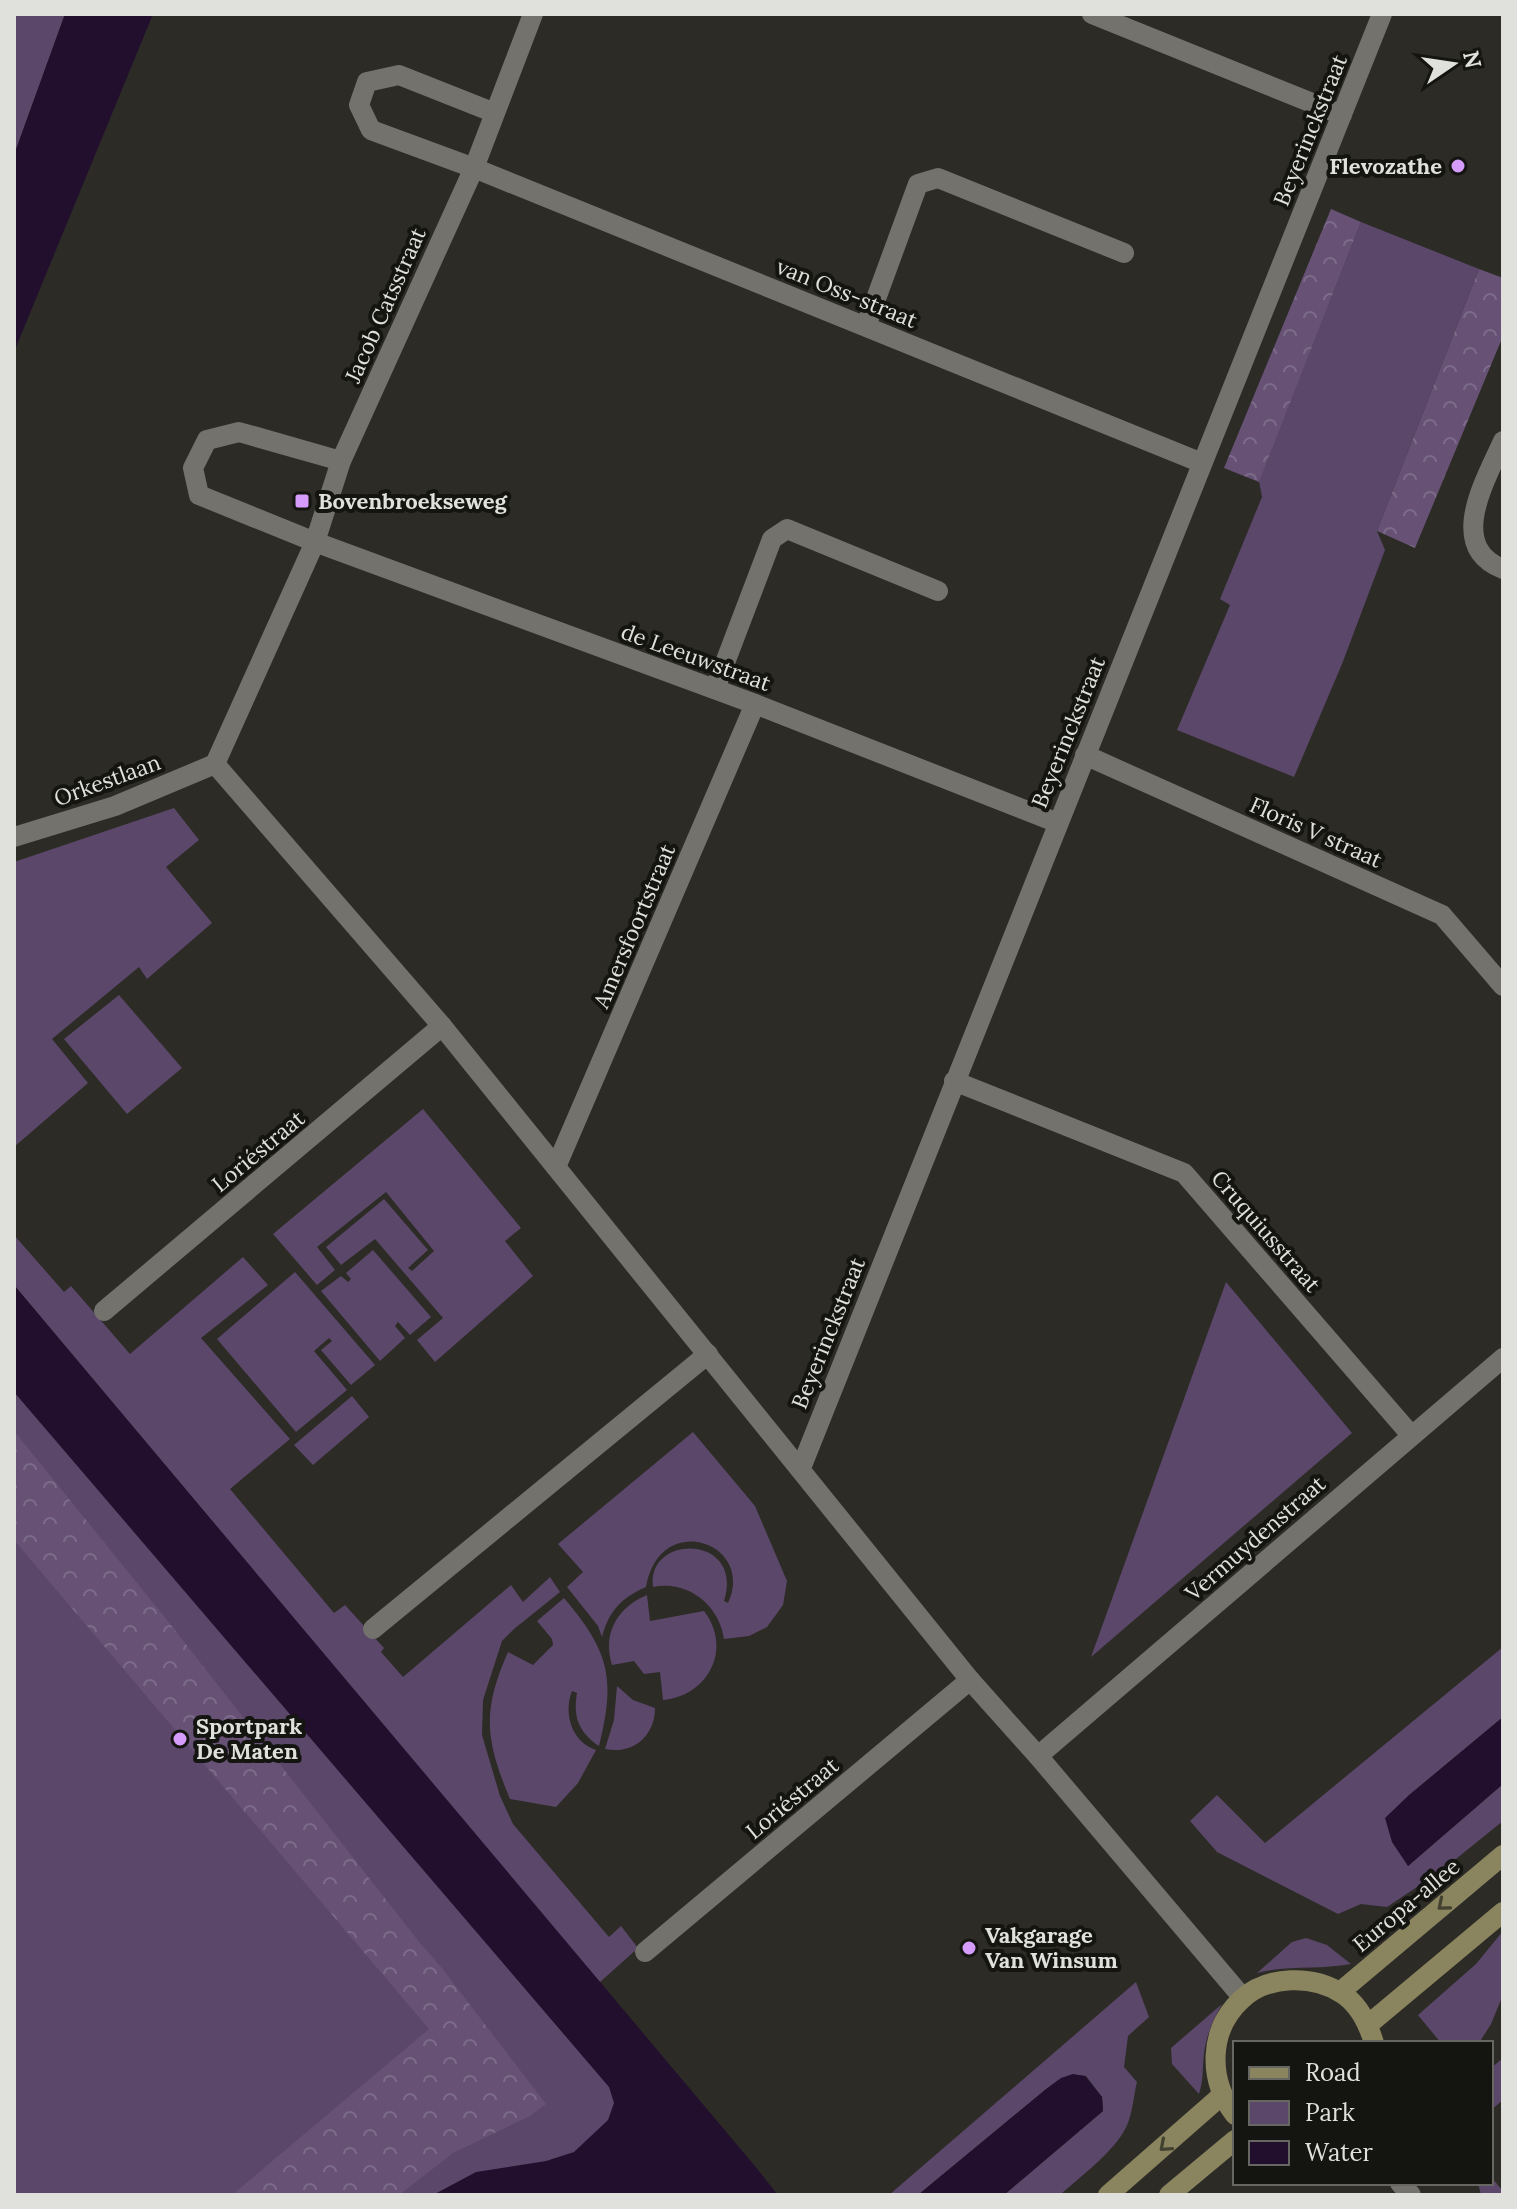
<svg xmlns="http://www.w3.org/2000/svg" width="1517" height="2209" font-family="Lora,serif">
<style>
.green{fill:#5b4769}
.forest{fill:url(#forest-crowns)}
.water{fill:#220f2e}
.lines{fill:none;stroke-linecap:round;stroke-linejoin:round}
.service{stroke:#73726c;stroke-width:20}
.minor{stroke:#73726c;stroke-width:20}
.tertiary{stroke:#73726c;stroke-width:20}
.secondary{stroke:#8a845f;stroke-width:20}
.oneway{stroke:#434130}
.poi-dot{fill:#d59cfb;stroke:#141411;stroke-width:3}
.labels{text-anchor:middle;dominant-baseline:central;stroke-width:8;stroke-linejoin:round;paint-order:stroke}
.street-label{font-size:22px;fill:#e0e0dc;stroke:#141411}
.poi-label{font-size:22px;font-weight:bold;fill:#e0e0dc;stroke:#141411;text-anchor:start}
</style>
<defs>
<pattern id="forest-crowns" width="20" height="18" patternUnits="userSpaceOnUse" patternTransform="scale(2)"><rect width="20" height="18" fill="#675276"/><path d="M2 6a3 3 0 1 1 6 0M12 15a3 3 0 1 1 6 0" fill="none" stroke="#7c6b89"/></pattern>
</defs>
<rect width="100%" height="100%" fill="#2c2b26"/>
<path class="green" d="M14 14H65L14 155Z
M1361 222 1479 269 1377 531 1385 550 1342 664 1294 777 1177 730 1230 605 1220 599 1262 497 1259 481Z
M174 808 199 840 166 867 212 923 147 979 139 967 52 1039 88 1083 14 1147V862Z
M119 995 182 1068 127 1114 64 1039Z
M423 1109 521 1228 505 1241 533 1276 435 1362 417 1340 443 1318 375 1239 341 1265 326 1247 384 1199 428 1250 408 1268 412 1271 434 1251 386 1192 317 1247 335 1270 317 1285 273 1234Z
M14 1235 64 1292 71 1286 130 1354 243 1257 268 1285 201 1338 290 1439 230 1489 334 1613 345 1605 384 1648 381 1652 403 1677 511 1585 523 1602 550 1577 560 1592 514 1629 502 1641 483 1700 482 1735 500 1796 513 1824 609 1937 621 1926 638 1948 599 1983 14 1285Z
M373 1250 431 1317 410 1335 398 1322 395 1326 405 1338 380 1361 321 1291 341 1276 348 1282 351 1279 346 1273Z
M295 1272 375 1365 351 1385 321 1350 332 1341 329 1338 314 1351 347 1390 296 1432 217 1339Z
M1226 1282 1352 1433 1091 1657Z
M14 1349 678 2128 596 2195H14Z
M352 1396 369 1417 313 1465 294 1445Z
M693 1432 755 1506 787 1581 783 1605 767 1627 749 1636 724 1639C719 1604 687 1580 653 1587 646 1533 745 1534 724 1601L728 1603C756 1543 660 1509 646 1587 621 1598 609 1611 602 1637L598 1626 567 1587 583 1572 558 1544Z
M647 1595 650 1621 704 1611C733 1649 708 1696 663 1700L660 1672 644 1674 634 1661 612 1665C602 1633 618 1607 647 1595Z
M564 1598C609 1651 616 1678 599 1746 578 1731 573 1717 577 1693L572 1691C563 1714 572 1742 596 1750L578 1783 556 1807 510 1799C485 1739 482 1711 508 1652L533 1665 553 1645 552 1639 537 1621Z
M1503 1647V1717L1408 1796V1866L1503 1784V1821L1441 1871 1387 1907 1361 1904 1338 1914 1217 1852 1190 1821 1217 1795 1265 1843Z
M617 1686 633 1700 655 1708C655 1736 633 1755 605 1749L614 1720Z
M1503 1931V1995L1491 2024 1479 2043H1441L1418 2015 1476 1964Z
M1306 1938 1327 1945 1351 1964C1319 1970 1288 1965 1257 1973L1292 1942Z
M1136 1982 1149 2017 1128 2036 1124 2067 1137 2082C1134 2094 1133 2108 1129 2120 1121 2147 1081 2176 1060 2195H1004L1103 2111 1102 2097 1086 2076C1068 2073 1059 2079 1045 2090L918 2195H889Z
M1222 2004C1213 2020 1206 2036 1204 2054 1202 2070 1204 2078 1199 2094L1172 2064 1171 2048Z
M1503 2058V2100L1491 2110V2068Z
M1491 2177 1503 2191V2195H1481L1478 2183H1491Z"/>
<path class="forest" d="M1331 209 1361 222 1259 482 1224 468Z
M1479 269 1503 278V336L1415 548 1377 531Z
M14 1431 163 1615 420 1943 441 1967 546 2104 530 2116 453 2153 399 2195H232L429 2029 14 1540Z"/>
<path class="water" d="M65 14H153L14 352V155Z
M14 1285 754 2165 778 2195H433L476 2172 546 2161 574 2152 608 2120 614 2103 609 2087 14 1392Z
M1503 1717V1784L1408 1866 1392 1842 1385 1818 1408 1796Z
M1073 2074 1085 2076 1102 2097 1103 2111 1004 2195H918L1045 2090 1061 2078Z"/>
<g class="lines">
<path class="service" d="M866 326 918 184 938 178 1124 253
M715 689 772 539 787 529 938 591"/>
<path class="minor" d="M1092 14 1342 115
M495 113 399 75 367 82 359 105 371 130 474 168 1202 463
M1503 441C1487 478 1445 546 1503 569
M341 461 239 432 207 440 193 468 199 495 315 542 755 704 1058 823
M1085 755 1442 915 1503 986
M215 764 315 542 341 461 474 168 533 14
M954 1081 1184 1173 1411 1435
M556 1167 755 704
M104 1311 442 1026
M801 1468 1382 14
M373 1629 708 1354
M1038 1756 1503 1358
M645 1952 970 1680
M1400 2183 1411 2195"/>
<path class="tertiary" d="M14 837 115 806 215 764 442 1026 970 1680 1038 1756 1243 1998"/>
<path class="secondary" d="M1340 1992 1503 1855
M1369 2024 1503 1912
M1235 2115C1208 2080 1208 2030 1242 1999 1268 1975 1313 1975 1341 1993 1359 2004 1368 2023 1374 2043
M1108 2195 1221 2096
M1169 2195 1235 2140"/>
</g>
<defs><path id="oneway-chevron" d="M-2-3.5L2.5 0L-2 3.5" fill="none" stroke-width="1.6" stroke-linecap="round" stroke-linejoin="round" transform="scale(2)"/></defs>
<g class="oneway">
<use href="#oneway-chevron" transform="translate(1443 1905) rotate(140)"/>
<use href="#oneway-chevron" transform="translate(1165 2146) rotate(139)"/>
</g>
<g class="poi-dot">
<circle cx="1458" cy="166" r="8"/>
<rect x="294" y="493" width="16" height="16" rx="4"/>
<circle cx="180" cy="1739" r="8"/>
<circle cx="969" cy="1948" r="8"/>
</g>
<g class="labels">
<g class="street-label">
<text transform="translate(1310 130) rotate(-68)">Beyerinckstraat</text>
<text transform="translate(847 293) rotate(22)">van Oss-straat</text>
<text transform="translate(385 305) rotate(-66)">Jacob Catsstraat</text>
<text transform="translate(696 657) rotate(20)">de Leeuwstraat</text>
<text transform="translate(1068 732) rotate(-68)">Beyerinckstraat</text>
<text transform="translate(107 780) rotate(-20)">Orkestlaan</text>
<text transform="translate(1316 832) rotate(24)">Floris V straat</text>
<text transform="translate(634 926) rotate(-67)">Amersfoortstraat</text>
<text transform="translate(258 1151) rotate(-40)">Loriéstraat</text>
<text transform="translate(1266 1231) rotate(49)">Cruquiusstraat</text>
<text transform="translate(828 1333) rotate(-68)">Beyerinckstraat</text>
<text transform="translate(1255 1538) rotate(-41)">Vermuydenstraat</text>
<text transform="translate(792 1798) rotate(-40)">Loriéstraat</text>
<text transform="translate(1406 1905) rotate(-40)">Europa-allee</text>
</g>
<g class="poi-label">
<text x="1442" y="166" text-anchor="end">Flevozathe</text>
<text x="318" y="501">Bovenbroekseweg</text>
<text x="196" y="1726">Sportpark<tspan x="196" dy="25">De Maten</tspan></text>
<text x="985" y="1935">Vakgarage<tspan x="985" dy="25">Van Winsum</tspan></text>
</g>
</g>
<rect width="1517" height="2209" fill="none" stroke="#e0e0dc" stroke-width="32"/>
<rect x="1233" y="2041" width="260" height="144" fill="#141411" stroke="#666662" stroke-width="2"/>
<rect x="1249" y="2067" width="40" height="12" fill="#8a845f" stroke="#666662" stroke-width="2"/>
<text x="1305" y="2081" font-size="24" fill="#e0e0dc">Road</text>
<rect x="1249" y="2101" width="40" height="24" fill="#5b4769" stroke="#666662" stroke-width="2"/>
<text x="1305" y="2121" font-size="24" fill="#e0e0dc">Park</text>
<rect x="1249" y="2141" width="40" height="24" fill="#220f2e" stroke="#666662" stroke-width="2"/>
<text x="1305" y="2161" font-size="24" fill="#e0e0dc">Water</text>
<g transform="translate(1453 64) rotate(77)" stroke="#141411" stroke-width="6" paint-order="stroke">
<path d="M0-6L14 30L0 20L-14 30Z" fill="#e0e0dc"/>
<text y="-12" font-size="22" font-weight="bold" text-anchor="middle" fill="#e0e0dc">N</text>
</g>
</svg>
